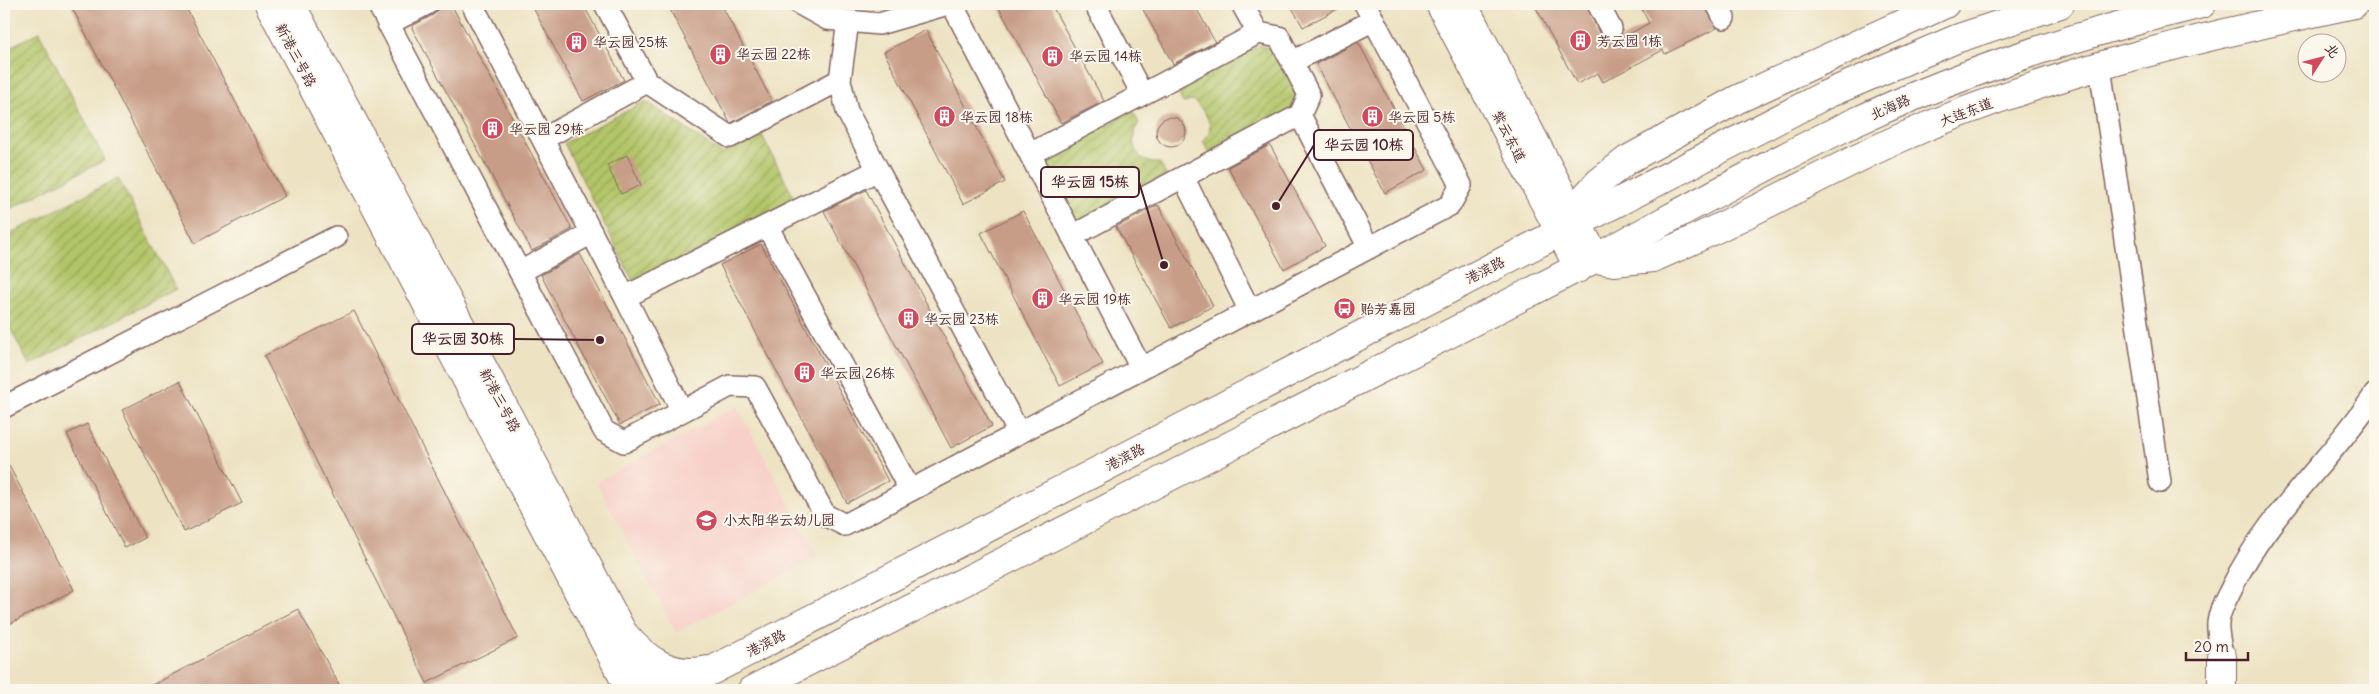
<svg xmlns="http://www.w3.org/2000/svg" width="2379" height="694" font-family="Delius,'LXGW WenKai TC',sans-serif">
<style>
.built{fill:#f7d0c9}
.garden{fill:url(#garden-furrows);stroke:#7e724a}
.building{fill:#c89d87}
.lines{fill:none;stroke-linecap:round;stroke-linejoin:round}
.street-casing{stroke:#836460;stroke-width:24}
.secondary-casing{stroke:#836460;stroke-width:30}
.primary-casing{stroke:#836460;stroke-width:30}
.street{stroke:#fff;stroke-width:21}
.secondary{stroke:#fff;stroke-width:28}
.primary{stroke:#fff;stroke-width:28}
.labels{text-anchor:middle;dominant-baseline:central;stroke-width:4;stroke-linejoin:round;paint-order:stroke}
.poi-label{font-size:14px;fill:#4a1f2b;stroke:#fbf7ec;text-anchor:start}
.street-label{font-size:14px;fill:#4a1f2b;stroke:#fbf7ec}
.leader{fill:none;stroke:#4a1f2b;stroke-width:2}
.callout-dot{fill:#4a1f2b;stroke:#fbf7ec;stroke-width:2}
.callout{fill:#fbf7ec;stroke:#4a1f2b;stroke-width:2}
.callout-label{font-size:15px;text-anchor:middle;font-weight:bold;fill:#4a1f2b}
</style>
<defs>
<pattern id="garden-furrows" width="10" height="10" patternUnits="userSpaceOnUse" patternTransform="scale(1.25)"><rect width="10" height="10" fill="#b2c568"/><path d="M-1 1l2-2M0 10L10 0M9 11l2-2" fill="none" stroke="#939f56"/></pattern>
</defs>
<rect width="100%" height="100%" fill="#fbf7ec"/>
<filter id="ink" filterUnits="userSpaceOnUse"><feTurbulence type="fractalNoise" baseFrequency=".02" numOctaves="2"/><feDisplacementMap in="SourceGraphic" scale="10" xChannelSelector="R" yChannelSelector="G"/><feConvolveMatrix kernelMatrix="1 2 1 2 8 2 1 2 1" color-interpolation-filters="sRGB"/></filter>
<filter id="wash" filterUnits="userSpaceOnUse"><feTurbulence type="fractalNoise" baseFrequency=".0096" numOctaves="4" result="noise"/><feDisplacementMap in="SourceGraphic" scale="20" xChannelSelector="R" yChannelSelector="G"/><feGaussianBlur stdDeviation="1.12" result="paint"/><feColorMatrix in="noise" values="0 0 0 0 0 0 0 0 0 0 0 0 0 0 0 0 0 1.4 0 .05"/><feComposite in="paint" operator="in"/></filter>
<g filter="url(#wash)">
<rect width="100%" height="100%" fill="#ede3c3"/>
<path class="built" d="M737 406 818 557 676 633 596 482Z"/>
<path class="garden" d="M39 32 105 160 4 212V50Z
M1260 45 1274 50 1297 95 1292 110 1211 155 1203 141C1218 127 1205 111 1193 101L1183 103 1176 88Z
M646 101 722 154 762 135 796 202 634 283 564 143Z
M1133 111 1139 123C1126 141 1137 165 1160 163L1167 177 1077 225 1042 159Z
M118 178 176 289 29 365 4 316V237Z"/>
<g id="blocks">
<path class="building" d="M70 4H184L285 196 195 243Z
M439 4H451L572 229 532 251 412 28 414 25 433 15 438 10Z
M531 4H583L624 80 583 101Z
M667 4H721L772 101 731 123 729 121Z
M997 4H1051L1104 101 1061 123Z
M1140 4H1194L1215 42 1173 64Z
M1290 4H1347L1303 27Z
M1534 4H1586L1600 35 1610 45 1649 23 1639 4H1704L1717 28 1665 54 1663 50 1603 82 1598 73 1577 84Z
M926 30 1005 182 963 204 884 52Z
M1358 42 1427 170 1385 193 1316 64Z
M1156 132a15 15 0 1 1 30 0a15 15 0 1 1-30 0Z
M1270 145 1325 246 1284 269 1228 167Z
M627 155 641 185 621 194 607 165Z
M866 190 992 426 951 448 824 211Z
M1158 205 1213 306 1171 328 1116 227Z
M1023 211 1103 364 1060 386 981 233Z
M761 244 888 481 847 503 720 265Z
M580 254 660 404 620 425 541 275Z
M354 311 518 638 427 683 264 356Z
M180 381 242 503 184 532 122 410Z
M87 424 145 538 125 548 67 434Z
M4 456 74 590 4 627Z
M298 609 342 690H143Z"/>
</g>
</g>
<g filter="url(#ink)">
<use href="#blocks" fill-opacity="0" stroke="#836460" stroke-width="1"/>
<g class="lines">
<defs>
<path id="street" d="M378 4 604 431 624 442 730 386 755 387 825 515 845 525 1450 205 1461 185 1365 4
M472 4 625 297
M605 4 647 82
M800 4 827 19 879 24 948 4
M952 4 1141 368
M1095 4 1142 94
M1242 4 1258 33
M1598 4 1611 29
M1717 4 1724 18
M388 24 427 4
M1292 62 1374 20
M2100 67 2160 482
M1300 115 1369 248
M543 139 647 82 730 137 840 80
M1030 154 1258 33 1279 37 1309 95 1300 115 1072 236
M878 170 1019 433
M1183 177 1250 311
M767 226 910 490
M520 272 592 233
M4 407 336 237
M682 411 625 297 878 170 847 111 840 80 848 21
M2222 657C2221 646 2217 633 2218 623 2219 610 2227 598 2232 587 2268 513 2330 462 2375 394"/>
<path id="secondary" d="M269 4 630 690
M291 4 653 690
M1440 4 1579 268
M1463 4 1596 259 1614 262 1653 258C1737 222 1816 177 1898 139 2043 74 2199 37 2354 4
M1576 223 1585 197 1599 182 1627 160 1738 99 1945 4
M2222 657V690"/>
<path id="primary" d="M623 633C646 661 672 678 709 670
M674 690 1825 95 1956 39 2060 4
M752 690C1011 558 1270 425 1529 293 1637 238 1742 176 1851 124 1964 71 2081 33 2202 4"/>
</defs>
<use href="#street" class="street-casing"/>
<use href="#secondary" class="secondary-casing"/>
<use href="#primary" class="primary-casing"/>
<use href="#street" class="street"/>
<use href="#secondary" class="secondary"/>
<use href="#primary" class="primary"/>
</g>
</g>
<defs>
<symbol id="building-disc" viewBox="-11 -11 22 22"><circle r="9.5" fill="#d1495b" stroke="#fbf7ec"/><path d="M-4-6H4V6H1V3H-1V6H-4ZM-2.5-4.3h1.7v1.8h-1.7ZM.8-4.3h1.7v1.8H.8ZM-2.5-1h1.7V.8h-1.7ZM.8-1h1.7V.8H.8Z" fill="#fff"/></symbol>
<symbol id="bus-disc" viewBox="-11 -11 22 22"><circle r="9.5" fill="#d1495b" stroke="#fbf7ec"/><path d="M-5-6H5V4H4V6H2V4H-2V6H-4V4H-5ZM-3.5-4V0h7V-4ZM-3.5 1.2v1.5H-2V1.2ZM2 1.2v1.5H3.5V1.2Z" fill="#fff"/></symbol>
<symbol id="school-disc" viewBox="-11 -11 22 22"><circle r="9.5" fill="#d1495b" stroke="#fbf7ec"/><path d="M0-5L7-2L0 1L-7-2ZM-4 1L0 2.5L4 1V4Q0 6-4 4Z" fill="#fff"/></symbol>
</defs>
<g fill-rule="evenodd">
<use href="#building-disc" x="1568" y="28" width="25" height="25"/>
<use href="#building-disc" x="564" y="30" width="25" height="25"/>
<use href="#building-disc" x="708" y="42" width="25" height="25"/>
<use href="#building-disc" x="1040" y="44" width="25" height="25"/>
<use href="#building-disc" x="932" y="104" width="25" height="25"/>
<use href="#building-disc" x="1360" y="104" width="25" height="25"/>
<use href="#building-disc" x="480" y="116" width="25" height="25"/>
<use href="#building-disc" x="1030" y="286" width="25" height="25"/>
<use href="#bus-disc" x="1332" y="296" width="25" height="25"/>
<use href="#building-disc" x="896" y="306" width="25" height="25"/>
<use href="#building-disc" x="792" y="360" width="25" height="25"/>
<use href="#school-disc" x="694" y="508" width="25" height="25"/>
</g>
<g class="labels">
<g class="poi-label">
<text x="1597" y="41">芳云园 1栋</text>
<text x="593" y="42">华云园 25栋</text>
<text x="736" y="54">华云园 22栋</text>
<text x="1069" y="56">华云园 14栋</text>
<text x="960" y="117">华云园 18栋</text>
<text x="1388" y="117">华云园 5栋</text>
<text x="509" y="129">华云园 29栋</text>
<text x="1058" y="299">华云园 19栋</text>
<text x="1360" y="309">贻芳嘉园</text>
<text x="924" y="319">华云园 23栋</text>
<text x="820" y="373">华云园 26栋</text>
<text x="723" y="520">小太阳华云幼儿园</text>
</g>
<g class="street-label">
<text transform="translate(296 55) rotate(62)">新港三号路</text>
<text transform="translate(1890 107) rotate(-24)">北海路</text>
<text transform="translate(1966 112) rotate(-21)">大连东道</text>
<text transform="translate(1509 136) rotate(63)">紫云东道</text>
<text transform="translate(1485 270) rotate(-27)">港滨路</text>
<text transform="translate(500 400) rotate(62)">新港三号路</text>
<text transform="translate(1125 457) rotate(-27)">港滨路</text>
<text transform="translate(766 643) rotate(-27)">港滨路</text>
</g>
</g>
<path class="leader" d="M1276 206L1314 145M1164 265L1139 182M600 340L514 339"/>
<g class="callout-dot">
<circle cx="1276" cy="206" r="5"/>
<circle cx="1164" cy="265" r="5"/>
<circle cx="600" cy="340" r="5"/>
</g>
<g class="callout">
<rect x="1314" y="130" width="99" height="30" rx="5"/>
<rect x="1041" y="167" width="98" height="30" rx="5"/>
<rect x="412" y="324" width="102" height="30" rx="5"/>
</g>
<g class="callout-label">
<text x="1364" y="150">华云园 10栋</text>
<text x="1090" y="187">华云园 15栋</text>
<text x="463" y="344">华云园 30栋</text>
</g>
<rect width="2379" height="694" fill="none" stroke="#fbf7ec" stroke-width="20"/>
<g transform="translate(2322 58) rotate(54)"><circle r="24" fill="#fbf7ec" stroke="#b4a19f"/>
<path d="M0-4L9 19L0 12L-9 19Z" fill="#d1495b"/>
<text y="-8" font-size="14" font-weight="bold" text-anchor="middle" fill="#4a1f2b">北</text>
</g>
<path d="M2186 652v8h62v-8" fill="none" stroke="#4a1f2b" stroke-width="2.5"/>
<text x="2194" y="652" font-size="15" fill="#4a1f2b" stroke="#fbf7ec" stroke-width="4" paint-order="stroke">20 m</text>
</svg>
